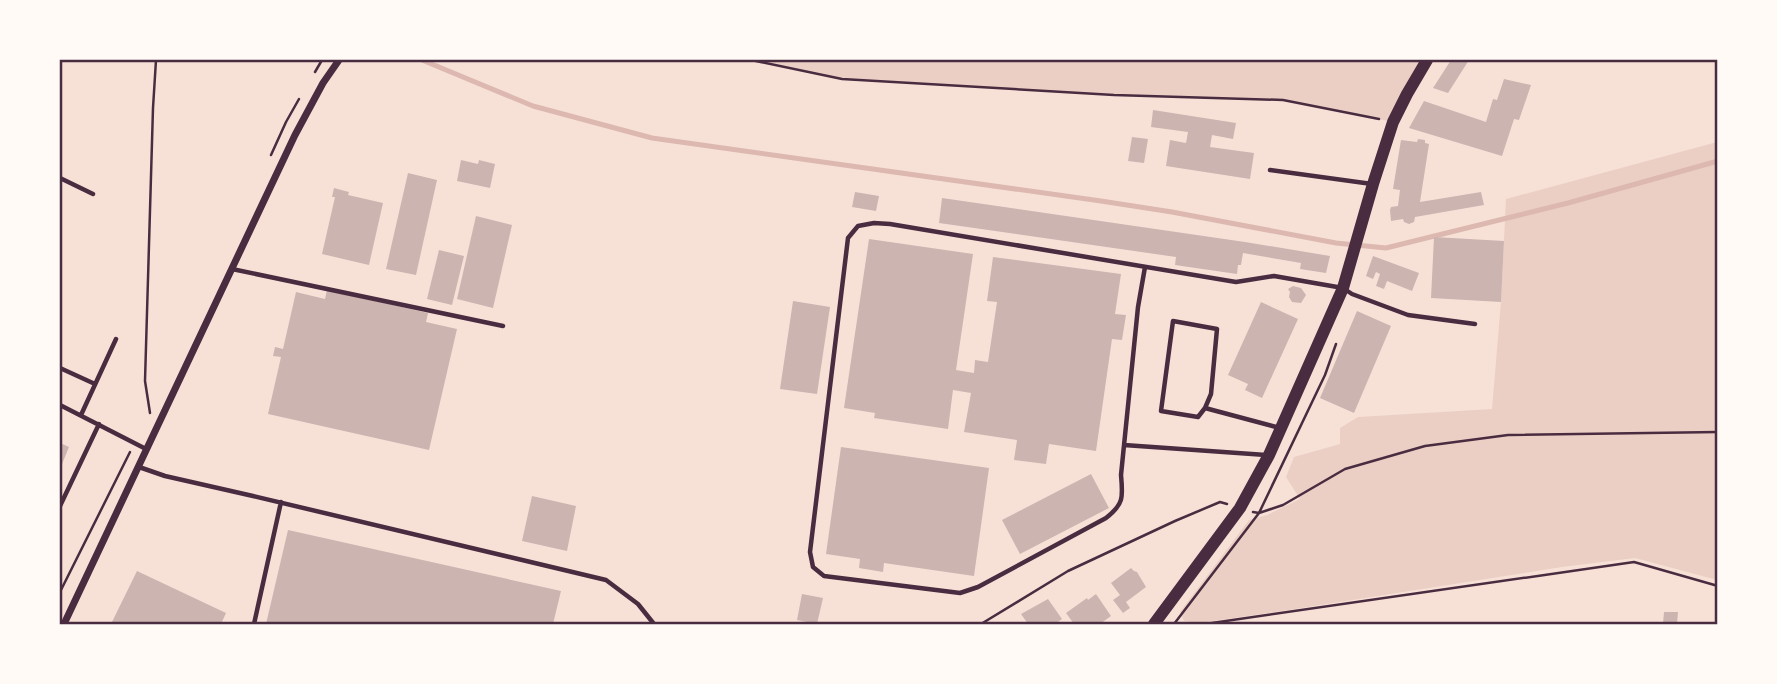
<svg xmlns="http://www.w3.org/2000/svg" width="1777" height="684" font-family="'Alegreya Sans',sans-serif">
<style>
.green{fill:#ebcfc5}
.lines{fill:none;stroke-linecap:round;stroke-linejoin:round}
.stream{stroke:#dcb8b0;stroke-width:5}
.building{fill:#ccb4b1}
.path{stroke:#4a2c40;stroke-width:2.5}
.service{stroke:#4a2c40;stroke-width:4.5}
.minor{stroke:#4a2c40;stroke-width:7}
.secondary{stroke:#4a2c40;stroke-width:12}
.neatline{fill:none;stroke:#4a2c40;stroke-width:2.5}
</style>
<rect width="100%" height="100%" fill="#f7e1d7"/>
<path class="green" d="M751 60H1427L1393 122 1283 100 1114 95 842 79Z
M1717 142V580L1635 558 1562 567 1276 612 1199 623 1184 621 1180 612 1249 520 1267 515 1300 499 1286 477 1294 457 1340 444V428L1358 417 1492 409 1501 302 1506 199Z"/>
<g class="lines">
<path class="stream" d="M422 60 533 106 652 138 1101 201 1172 212 1336 243 1386 248 1568 203 1718 161"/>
</g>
<path class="building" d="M1451 60H1469L1448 93 1433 88Z
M1504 79 1531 85 1519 120 1514 119 1502 156 1409 128 1424 101 1486 122 1493 99 1497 100Z
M1153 110 1236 123 1233 139 1212 135 1210 147 1254 153 1250 179 1166 166 1170 140 1186 143 1188 132 1151 127Z
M1132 137 1148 139 1144 163 1128 161Z
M1418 139 1425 140V143L1429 144 1420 202 1481 192 1484 205 1415 217 1414 222 1409 224 1404 222 1403 219 1391 221 1390 210 1391 207 1398 206 1400 190 1393 189 1401 140 1417 142Z
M461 160 478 164 479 160 495 164 490 188 457 181Z
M408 173 437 180 416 275 386 269Z
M334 188 349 192 348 195 383 203 369 265 322 254 335 197H332Z
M855 192 879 196 876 211 852 207Z
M942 198 1245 242 1330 256 1326 273 1300 269 1301 263 1243 253 1241 265H1238L1237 274 1175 265 1176 257 939 223Z
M476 216 512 225 493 308 457 299Z
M1434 237 1504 241 1501 302 1431 298Z
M869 239 973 254 956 370 974 373 975 360 988 362 997 302 987 301 993 257 1121 274 1115 314 1126 315 1122 340 1112 339 1096 451 1049 444 1046 464 1014 460 1017 440 964 432 971 393 953 390 948 429 874 418 875 413 844 408Z
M439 250 464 256 452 305 427 299Z
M1373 256 1419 273 1412 291 1387 281 1384 289 1376 286 1380 274 1376 272 1373 279 1366 276Z
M1293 286 1301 288 1306 295 1301 303 1292 302 1289 297 1290 292 1288 289Z
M327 290 428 313 426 322 457 329 429 450 268 414 281 357 273 356 275 347 283 349 296 292 325 299Z
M793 301 830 307 817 394 780 389Z
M1261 302 1298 319 1262 398 1245 390 1248 384 1228 375Z
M1357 311 1391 326 1354 413 1320 398Z
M60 443 69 447 60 469Z
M841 447 989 468 974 576 884 563 883 572 859 568 860 559 826 554Z
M1091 474 1109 508 1020 554 1002 520Z
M532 496 576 506 567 551 522 541Z
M288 530 561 591 553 624H266Z
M1131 568 1134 571 1137 572 1146 587 1126 602 1130 608 1123 613 1113 600 1120 595 1111 583Z
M137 571 226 613 221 624H111Z
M802 594 823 598 817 624 797 620Z
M1096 594 1111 616 1100 624H1074L1066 613 1087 598 1088 600Z
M1048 599 1062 619 1055 624H1028L1021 614Z
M1664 612H1678L1677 624H1663Z"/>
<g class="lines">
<path class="path" d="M751 60 842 79 1114 95 1283 100 1379 119
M315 72 322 60
M271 155 286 122 299 99
M150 413 145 381 153 108 156 60
M1253 512 1259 513 1283 505 1345 469 1425 446 1508 435 1718 432
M60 592 130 452
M981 624 1068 571 1175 521 1220 502 1227 504
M1174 624 1259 513 1325 375 1336 344
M1205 624 1634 562 1718 586"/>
<path class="service" d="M1270 170 1372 184
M60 178 93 194
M1145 267 1138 307 1121 475C1123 497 1124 504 1106 518L978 587 960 593 824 576 813 567 810 552 848 238 858 226 874 223 890 224 1236 282 1274 276 1343 288 1352 294 1408 315 1475 324
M232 269 503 326
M60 368 95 384
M60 405 146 449
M1205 408 1198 417 1161 411 1173 321 1217 329 1211 394 1205 408 1280 428
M81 415 116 339
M1124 445 1266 455
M139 467 165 476 253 496 606 580 638 604 654 624
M60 506 99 424
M254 624 281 502"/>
<path class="minor" d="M64 624 295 135 323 83 339 60"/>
<path class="secondary" d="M1154 624 1240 508 1269 455 1343 288 1373 184 1393 122 1407 94 1427 60"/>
</g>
<rect width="1777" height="684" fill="none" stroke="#fffaf5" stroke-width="122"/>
<rect x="61" y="61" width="1655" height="562" class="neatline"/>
</svg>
